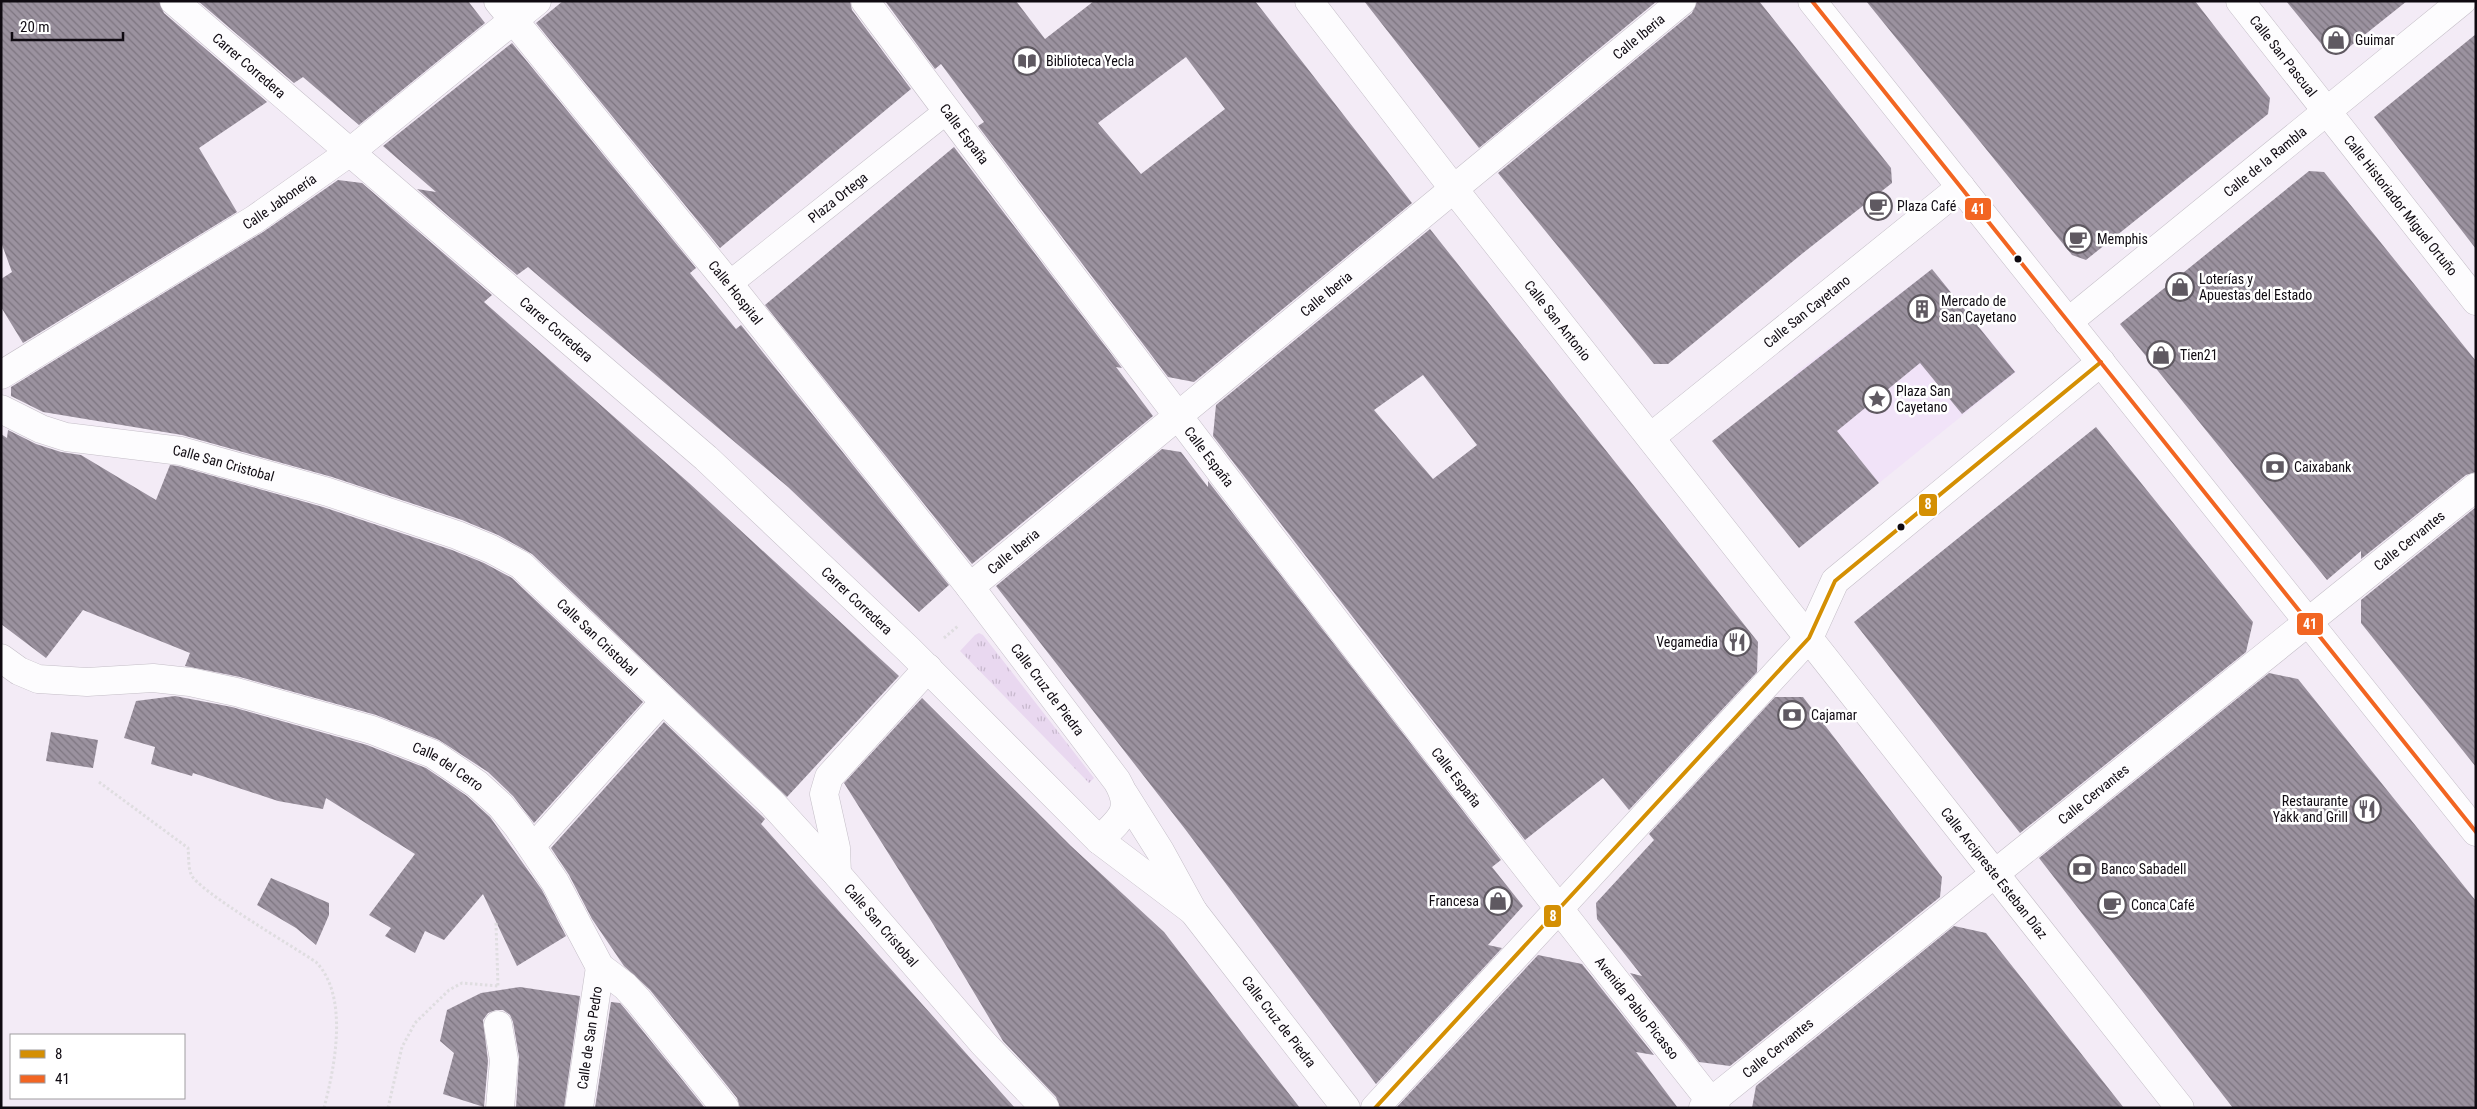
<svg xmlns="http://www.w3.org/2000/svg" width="2477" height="1109" font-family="'Roboto Condensed',sans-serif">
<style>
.built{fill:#f1e3f8}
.grass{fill:url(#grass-tufts)}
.building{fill:url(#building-back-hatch);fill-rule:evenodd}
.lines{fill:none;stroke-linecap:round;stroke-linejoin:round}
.pedestrian-casing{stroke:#c4bec7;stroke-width:26}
.minor-casing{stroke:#c4bec7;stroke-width:29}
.path{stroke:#dfdde0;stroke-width:3;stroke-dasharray:2.5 2.5;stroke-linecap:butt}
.pedestrian{stroke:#fdfcfe;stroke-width:25}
.minor{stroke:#fdfcfe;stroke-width:28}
.bus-1-casing{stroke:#fff;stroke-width:8}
.bus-2-casing{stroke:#fff;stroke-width:8}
.bus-1{stroke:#d48f03;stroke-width:4}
.bus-2{stroke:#f26522;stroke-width:4}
.bus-dot{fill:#0f0a11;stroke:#fff;stroke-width:2}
.labels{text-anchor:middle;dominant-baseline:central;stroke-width:5;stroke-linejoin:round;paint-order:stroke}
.street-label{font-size:14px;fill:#0f0a11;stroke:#fff}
.poi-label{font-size:14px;fill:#0f0a11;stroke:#fff;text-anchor:start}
.line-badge{stroke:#fff;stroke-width:2}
.badge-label{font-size:14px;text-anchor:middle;font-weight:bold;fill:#fff}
</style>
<defs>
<pattern id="grass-tufts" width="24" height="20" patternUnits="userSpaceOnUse" patternTransform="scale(1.25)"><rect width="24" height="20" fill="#e9d8f0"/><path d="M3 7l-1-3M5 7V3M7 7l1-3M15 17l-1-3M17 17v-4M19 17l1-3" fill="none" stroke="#c7b8cd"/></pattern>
<pattern id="building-back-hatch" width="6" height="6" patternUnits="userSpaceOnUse" patternTransform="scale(1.25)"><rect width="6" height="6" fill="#9b929f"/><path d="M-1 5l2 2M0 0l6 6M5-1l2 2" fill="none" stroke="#7d7580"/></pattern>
</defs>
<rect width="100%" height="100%" fill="#f3ebf6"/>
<path class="built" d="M1932 269 2016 372 1879 483 1792 376Z"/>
<path class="grass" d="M979 633 983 635 1094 778 1089 783 960 651 975 635Z"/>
<path class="building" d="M1 1H159L164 13 267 102 199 148 237 212 23 343 1 307V279L12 272 1 242Z
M198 1H468L485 23 359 125 303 77 294 83Z
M563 1H850L852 10 911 89 720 248 536 23Z
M885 1H1016L1045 39 1094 1H1255L1412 203 1194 382 1168 377 978 126 984 122 941 64 935 69ZM1186 57 1225 109 1141 174 1098 123Z
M1364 1H1657L1479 148Z
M1697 1H1759L1891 168 1892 183 1803 253 1668 364H1654L1498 173 1692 13Z
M1866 1H2195L2270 98 2268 114 2086 260 2072 255Z
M2286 1H2407L2343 52 2327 51Z
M2476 34V249L2374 117Z
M512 43 696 268 690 273 736 329 741 325 949 585 919 612 788 487 549 285 528 267 517 275 417 189 436 192 383 146Z
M954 147 1122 368 1116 367 1153 416 972 564 765 305Z
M2309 171 2324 172 2476 361V472L2466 475 2361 559V551L2327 580 2120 324Z
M338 180 362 183 492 295 484 302 689 483 899 676 787 797 532 554 498 535 462 520 332 477 182 435 43 412 11 396V387L263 232Z
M1430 229 1758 642 1757 672 1629 810 1603 778 1525 840 1213 436 1216 405ZM1423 375 1477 445 1433 479 1374 410Z
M1932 269 2015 372 1962 414 1920 363 1837 431 1879 483 1799 548 1712 441Z
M2096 427 2253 622 2246 652 2020 833 1854 622Z
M8 430 36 444 61 452 81 455 156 500 170 465 178 466 323 507 452 550 484 563 512 578 643 702 534 823 513 796 488 772 439 740 376 715 240 677 185 666 190 653 83 610 46 658 1 624V434L7 438Z
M1162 449 1181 452 1208 487V481L1501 860 1492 867 1523 906 1488 945 1502 948 1376 1084 1185 829 996 586Z
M2476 507V767L2361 623V600Z
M2269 673 2298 679 2476 901V1108H2233L2039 858Z
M175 696 232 707 367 745 426 768 467 796 490 817 542 890 566 936 517 966 483 894 444 940 425 931 415 953 385 936 391 928 369 915 415 854 326 798 323 809 278 801 193 773 192 776 151 764 155 747 124 738 136 701Z
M1775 697H1803L1942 877 1940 897 1730 1066 1699 1062 1630 973 1642 976 1597 919 1596 903 1654 840 1649 834Z
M922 698 1071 846 1164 932 1300 1108H1060L1056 1097 1003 1041 933 924 844 783Z
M664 722 765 819 761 824 1015 1108H740L737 1098 650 990 624 966 592 919 569 875 551 848Z
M51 732 98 740 93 768 46 761Z
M271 878 329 903V915L316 945 296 928 257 905Z
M1954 926 1986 933 2124 1108H1752L1756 1086Z
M1538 955 1582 964 1654 1055 1636 1052 1678 1108H1396Z
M520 987 580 996 564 1108H516L519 1057 513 1022 510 1015 503 1010H496L488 1013 483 1020 488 1061 484 1107 443 1094 454 1053 440 1041 447 1010 481 993Z
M611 1002 620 1003 626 1010 705 1108H595Z"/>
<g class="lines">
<defs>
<g id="pedestrian">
<path id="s1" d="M729 284 947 111"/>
<path d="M532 847 663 701"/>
</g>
<g id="minor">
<path id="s2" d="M174 1 706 458 908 649 1099 840 1193 911"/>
<path id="s3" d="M498 1 729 284 970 587 1117 781C1134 810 1121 819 1099 840"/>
<path id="s4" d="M865 1C1143 374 1427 743 1716 1108"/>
<path id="s5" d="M1309 1 1453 188 2180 1108"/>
<path d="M1812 1 2476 832"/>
<path id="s6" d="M2240 1 2476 301"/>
<path id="s7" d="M2068 322 2462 1"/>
<path id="s8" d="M1 375 255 219 350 152 537 1"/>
<path id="s9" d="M1 409 41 429 66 437 181 451 328 492 457 535 491 549 521 565 771 802 837 874 983 1043 1045 1108"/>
<path id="s10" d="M1651 437 1961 187"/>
<path id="s11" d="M970 587 1682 1"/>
<path id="s12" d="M1 658 19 671 38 679 87 682 153 678 190 682 236 692 372 730 433 754 477 784 501 806 518 827 555 882 600 967 625 986 638 1000 725 1108"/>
<path id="s13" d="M1124 794 1160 851 1193 911 1346 1108"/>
<path d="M837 874 836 848 824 794 829 777 928 668"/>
<path d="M498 1025 504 1060 500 1108"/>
<path id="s14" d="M579 1108 600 967"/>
<path d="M1375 1108 1809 638 1835 581 2101 362"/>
<path id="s15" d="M1703 1108 2476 487"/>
</g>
</defs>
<use href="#pedestrian" class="pedestrian-casing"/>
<use href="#minor" class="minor-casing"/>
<path class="path" d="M944 638 958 626
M99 782 188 848C189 856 188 867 191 874 195 889 297 949 316 962 349 996 335 1066 324 1108
M496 923 498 987
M388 1108 402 1047 415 1023 449 990 462 983 498 986"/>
<use href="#pedestrian" class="pedestrian"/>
<use href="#minor" class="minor"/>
<defs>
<path id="bus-1" d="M1375 1108 1809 638 1835 581 2101 362"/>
<path id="bus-2" d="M1812 1 2476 832"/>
</defs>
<use href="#bus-1" class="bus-1-casing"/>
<use href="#bus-2" class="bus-2-casing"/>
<use href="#bus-1" class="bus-1"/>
<use href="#bus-2" class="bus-2"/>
</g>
<defs>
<symbol id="shop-ring" viewBox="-11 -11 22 22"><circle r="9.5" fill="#fff" stroke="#5f5961" stroke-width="1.5"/><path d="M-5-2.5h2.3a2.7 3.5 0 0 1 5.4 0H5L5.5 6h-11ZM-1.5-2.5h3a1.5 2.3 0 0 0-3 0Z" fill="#5f5961"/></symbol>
<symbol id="library-ring" viewBox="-11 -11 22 22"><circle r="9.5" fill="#fff" stroke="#5f5961" stroke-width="1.5"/><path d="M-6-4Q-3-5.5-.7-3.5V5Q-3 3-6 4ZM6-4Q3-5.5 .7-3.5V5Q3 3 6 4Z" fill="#5f5961"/></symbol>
<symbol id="cafe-ring" viewBox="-11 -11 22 22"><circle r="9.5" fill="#fff" stroke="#5f5961" stroke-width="1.5"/><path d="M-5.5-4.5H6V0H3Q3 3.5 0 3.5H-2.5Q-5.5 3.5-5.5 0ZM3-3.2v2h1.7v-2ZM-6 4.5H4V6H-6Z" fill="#5f5961"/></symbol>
<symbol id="building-ring" viewBox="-11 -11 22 22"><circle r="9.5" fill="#fff" stroke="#5f5961" stroke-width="1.5"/><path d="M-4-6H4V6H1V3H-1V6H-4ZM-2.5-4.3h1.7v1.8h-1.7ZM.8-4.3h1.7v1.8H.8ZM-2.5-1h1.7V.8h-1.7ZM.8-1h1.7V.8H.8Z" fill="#5f5961"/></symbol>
<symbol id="sight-ring" viewBox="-11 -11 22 22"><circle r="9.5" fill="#fff" stroke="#5f5961" stroke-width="1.5"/><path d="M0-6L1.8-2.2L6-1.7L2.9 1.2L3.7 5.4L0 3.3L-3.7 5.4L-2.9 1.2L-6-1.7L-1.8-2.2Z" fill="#5f5961"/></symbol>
<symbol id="bank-ring" viewBox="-11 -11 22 22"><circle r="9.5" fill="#fff" stroke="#5f5961" stroke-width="1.5"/><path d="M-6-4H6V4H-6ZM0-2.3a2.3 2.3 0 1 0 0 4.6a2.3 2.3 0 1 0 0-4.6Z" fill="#5f5961"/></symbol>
<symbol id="restaurant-ring" viewBox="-11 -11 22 22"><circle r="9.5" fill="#fff" stroke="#5f5961" stroke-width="1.5"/><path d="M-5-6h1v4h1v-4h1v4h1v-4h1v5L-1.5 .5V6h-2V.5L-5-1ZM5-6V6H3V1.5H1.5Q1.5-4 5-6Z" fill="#5f5961"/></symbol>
</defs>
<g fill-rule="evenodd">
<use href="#shop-ring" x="2320" y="24" width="32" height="32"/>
<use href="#library-ring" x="1011" y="45" width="32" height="32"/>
<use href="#cafe-ring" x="1862" y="190" width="32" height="32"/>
<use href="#cafe-ring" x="2062" y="223" width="32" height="32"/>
<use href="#shop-ring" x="2164" y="271" width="32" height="32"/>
<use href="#building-ring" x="1906" y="293" width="32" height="32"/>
<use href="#shop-ring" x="2145" y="339" width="32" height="32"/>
<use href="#sight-ring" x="1861" y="383" width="32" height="32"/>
<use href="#bank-ring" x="2259" y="451" width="32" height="32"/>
<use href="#restaurant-ring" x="1721" y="626" width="32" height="32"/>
<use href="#bank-ring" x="1776" y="699" width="32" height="32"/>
<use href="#restaurant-ring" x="2351" y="793" width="32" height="32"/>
<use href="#bank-ring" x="2066" y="853" width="32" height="32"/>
<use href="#shop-ring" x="1482" y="885" width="32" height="32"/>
<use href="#cafe-ring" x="2096" y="889" width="32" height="32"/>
</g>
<g class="bus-dot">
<circle cx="2018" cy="259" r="4.5"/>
<circle cx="1901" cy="527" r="4.5"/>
</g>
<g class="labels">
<g class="street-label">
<text stroke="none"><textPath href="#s11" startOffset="866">Calle Iberia</textPath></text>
<text stroke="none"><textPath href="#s6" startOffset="70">Calle San Pascual</textPath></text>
<text stroke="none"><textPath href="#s2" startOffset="99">Carrer Corredera</textPath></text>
<text stroke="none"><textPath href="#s4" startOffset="166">Calle España</textPath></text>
<text stroke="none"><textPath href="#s7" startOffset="254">Calle de la Rambla</textPath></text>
<text stroke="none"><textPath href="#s1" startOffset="139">Plaza Ortega</textPath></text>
<text stroke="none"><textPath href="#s8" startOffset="328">Calle Jabonería</textPath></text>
<text stroke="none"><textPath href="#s6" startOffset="260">Calle Historiador Miguel Ortuño</textPath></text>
<text stroke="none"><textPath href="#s3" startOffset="376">Calle Hospital</textPath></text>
<text stroke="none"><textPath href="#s11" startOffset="461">Calle Iberia</textPath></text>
<text stroke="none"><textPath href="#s10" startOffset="200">Calle San Cayetano</textPath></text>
<text stroke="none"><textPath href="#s5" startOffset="405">Calle San Antonio</textPath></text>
<text stroke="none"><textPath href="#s2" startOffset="504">Carrer Corredera</textPath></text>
<text stroke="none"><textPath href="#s4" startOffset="571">Calle España</textPath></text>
<text stroke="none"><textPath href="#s9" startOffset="231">Calle San Cristobal</textPath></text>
<text stroke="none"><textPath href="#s15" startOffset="906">Calle Cervantes</textPath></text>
<text stroke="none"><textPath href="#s11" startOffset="56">Calle Iberia</textPath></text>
<text stroke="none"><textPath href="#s2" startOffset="909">Carrer Corredera</textPath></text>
<text stroke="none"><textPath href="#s9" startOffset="651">Calle San Cristobal</textPath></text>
<text stroke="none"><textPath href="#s3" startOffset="881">Calle Cruz de Piedra</textPath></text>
<text stroke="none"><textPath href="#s12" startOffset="468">Calle del Cerro</textPath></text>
<text stroke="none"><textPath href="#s4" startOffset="976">Calle España</textPath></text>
<text stroke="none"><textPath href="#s15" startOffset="501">Calle Cervantes</textPath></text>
<text stroke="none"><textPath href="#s5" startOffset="1109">Calle Arcipreste Esteban Díaz</textPath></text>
<text stroke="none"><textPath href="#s9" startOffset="1056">Calle San Cristobal</textPath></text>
<text stroke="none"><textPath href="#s4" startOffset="1269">Avenida Pablo Picasso</textPath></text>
<text stroke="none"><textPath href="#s13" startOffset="276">Calle Cruz de Piedra</textPath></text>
<text stroke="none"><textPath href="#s14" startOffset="71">Calle de San Pedro</textPath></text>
<text stroke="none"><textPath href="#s15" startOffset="96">Calle Cervantes</textPath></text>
</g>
<g class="poi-label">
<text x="2355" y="40">Guimar</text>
<text x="1046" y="61">Biblioteca Yecla</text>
<text x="1897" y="206">Plaza Café</text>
<text x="2097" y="239">Memphis</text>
<text x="2199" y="279">Loterías y<tspan x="2199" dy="16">Apuestas del Estado</tspan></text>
<text x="1941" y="301">Mercado de<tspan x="1941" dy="16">San Cayetano</tspan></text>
<text x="2180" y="355">Tien21</text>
<text x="1896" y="391">Plaza San<tspan x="1896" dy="16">Cayetano</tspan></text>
<text x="2294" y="467">Caixabank</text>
<text x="1718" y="642" text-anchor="end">Vegamedia</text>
<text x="1811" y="715">Cajamar</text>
<text x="2348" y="801" text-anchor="end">Restaurante<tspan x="2348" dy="16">Yakk and Grill</tspan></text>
<text x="2101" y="869">Banco Sabadell</text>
<text x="1479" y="901" text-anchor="end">Francesa</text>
<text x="2131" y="905">Conca Café</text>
</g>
</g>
<g class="line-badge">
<rect x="1964" y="197" width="28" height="24" rx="5" fill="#f26522"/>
<rect x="1918" y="493" width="20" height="24" rx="5" fill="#d48f03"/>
<rect x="2296" y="612" width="28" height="24" rx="5" fill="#f26522"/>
<rect x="1543" y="904" width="19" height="24" rx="5" fill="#d48f03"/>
</g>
<g class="badge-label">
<text x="1978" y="214">41</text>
<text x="1928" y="509">8</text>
<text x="2310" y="629">41</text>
<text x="1553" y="921">8</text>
</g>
<rect width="2477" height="1109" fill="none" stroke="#0f0a11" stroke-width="5"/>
<rect x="10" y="1034" width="175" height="65" fill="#ffffff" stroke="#9f9da0"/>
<rect x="20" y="1050" width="25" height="8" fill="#d48f03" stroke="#9f9da0"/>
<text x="55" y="1059" font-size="15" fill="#0f0a11">8</text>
<rect x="20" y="1075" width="25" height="8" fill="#f26522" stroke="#9f9da0"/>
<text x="55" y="1084" font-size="15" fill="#0f0a11">41</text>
<path d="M12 32v8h111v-8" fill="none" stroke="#0f0a11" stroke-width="2.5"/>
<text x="20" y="32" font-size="15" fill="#0f0a11" stroke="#ffffff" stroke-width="4" paint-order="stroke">20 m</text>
</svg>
